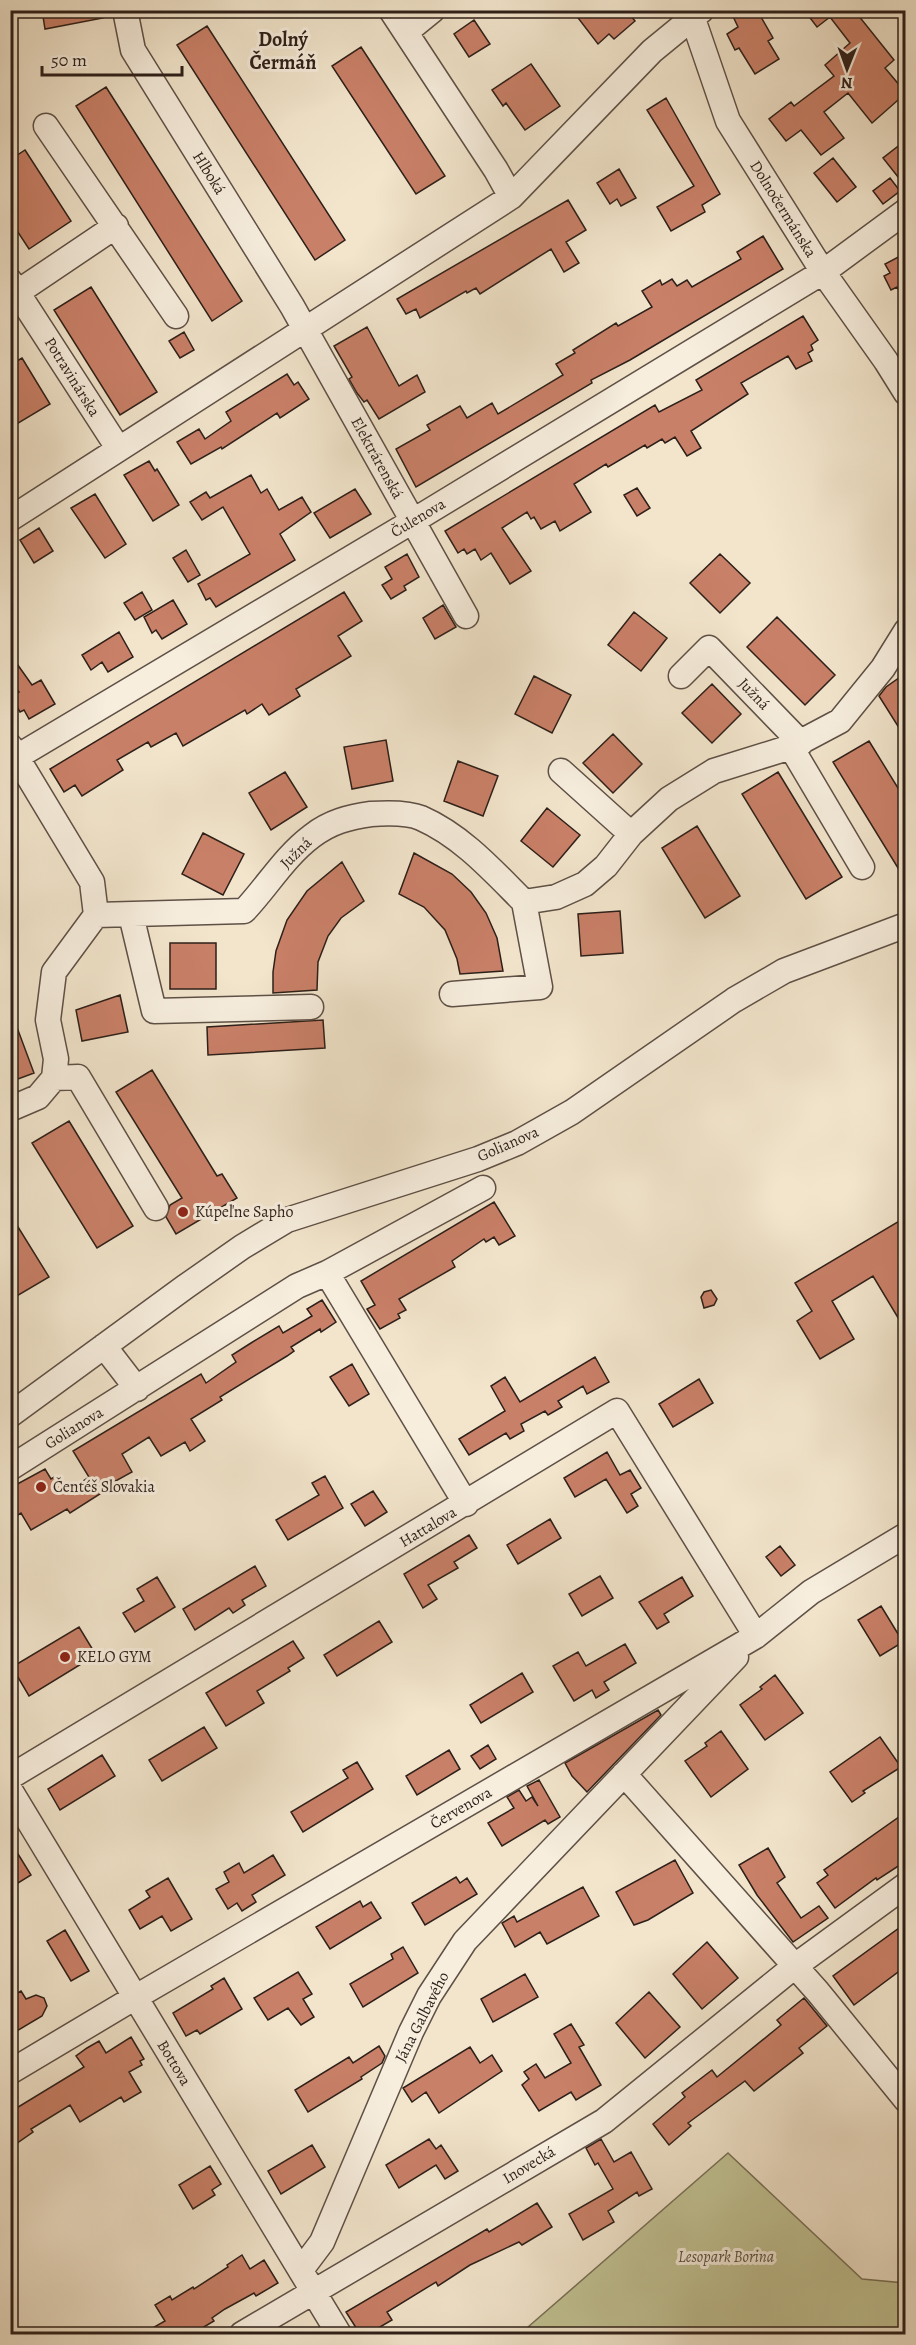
<svg xmlns="http://www.w3.org/2000/svg" width="916" height="2345" font-family="Alegreya,serif">
<style>
.green{fill:#c1c293;stroke:#777056;stroke-width:1.5}
.building{fill:#c98068;stroke:#2d1f19;stroke-width:1.5}
.lines{fill:none;stroke-linecap:round;stroke-linejoin:round}
.minor-casing{stroke:#5e5046;stroke-width:27}
.minor{stroke:#f7eede;stroke-width:24}
.poi-dot{fill:#8f2418;stroke:#f7eede;stroke-width:2}
.labels{text-anchor:middle;dominant-baseline:central;stroke-width:6;stroke-linejoin:round;paint-order:stroke}
.street-label{font-size:16px;fill:#2d1f19;stroke:#f7eede}
.poi-label{font-size:16px;fill:#2d1f19;stroke:#f7eede;text-anchor:start}
.park-label{font-size:16px;font-style:italic;fill:#59503e;stroke:#f7eede}
.quarter-label{font-size:20px;font-weight:bold;fill:#2d1f19;stroke:#f7eede}
</style>
<rect width="100%" height="100%" fill="#f2e5cc"/>
<filter id="stains"><feTurbulence type="fractalNoise" baseFrequency=".00333" numOctaves="4"/><feColorMatrix values="0 0 0 0 .2 0 0 0 0 .09 0 0 0 0 .02 0 0 0 .5 -.17"/></filter>
<radialGradient id="worn" r=".72"><stop offset=".6" stop-color="#630" stop-opacity="0"/><stop offset="1" stop-color="#630" stop-opacity=".3"/></radialGradient>
<path class="green" d="M728 2153 862 2279 905 2283V2334H520Z"/>
<path class="building" d="M42 10H102L103 18 45 29Z
M572 10H626L635 21 614 39 609 34 598 44Z
M730 10H757L773 38 768 41 779 59 755 74 739 48 735 50 727 34 738 27Z
M804 10H854L894 60 885 68 906 93 872 123 848 93 824 112 844 138 821 155 801 130 786 141 769 119 791 102 794 106 834 76 825 65 850 43 830 17 817 27Z
M474 20 490 44 469 57 454 34Z
M207 26 345 240 315 260 177 45Z
M361 47 445 176 416 194 332 66Z
M531 64 560 106 525 130 506 103 503 106 492 90Z
M106 87 242 301 212 321 76 106Z
M666 98 720 194 702 205 705 212 671 231 657 207 694 186 647 110Z
M906 140V187L883 158Z
M25 150 71 221 29 249 10 220V160Z
M833 158 856 187 837 202 814 173Z
M619 169 636 198 621 206 617 199 610 204 597 183Z
M890 178 900 191 883 204 873 191Z
M568 200 586 230 566 242 579 263 564 272 551 249 480 294 476 288 467 293 466 291 420 318 416 309 406 314 397 299Z
M763 236 783 269 630 360 591 380 592 383 416 487 396 449 430 430 427 425 460 406 467 418 492 403 498 414 563 375 556 364 575 353 573 350 616 323 618 326 652 307 642 291 660 280 662 285 672 279 677 286 687 280 692 287 741 259 737 252Z
M906 253V303L897 287 891 290 884 276 890 273 885 264Z
M91 287 157 392 120 415 54 310Z
M803 316 818 340 811 345 813 350 808 353 812 361 796 369 788 356 741 383 748 394 691 431 701 448 687 456 675 437 665 443 662 439 647 448 645 445 608 467 606 464 574 484 591 512 560 531 555 521 541 529 534 517 531 519 527 512 502 528 531 571 510 584 491 553 481 560 475 549 467 554 464 549 458 553 445 531 655 405 659 412 702 390 696 380Z
M367 327 399 386 417 375 425 392 379 419 367 400 364 402 357 393 349 379 352 377 334 346Z
M184 332 194 350 180 358 169 341Z
M22 358 50 404 10 428V365Z
M287 374 294 385 298 382 309 399 280 418 277 413 222 449 221 447 191 464 177 442 199 429 205 439 231 421 226 412Z
M149 461 155 471 157 469 179 505 153 521 124 475Z
M251 475 261 493 267 489 279 510 302 497 311 512 280 534 295 560 216 607 210 598 206 600 198 584 250 554 223 507 202 520 190 502 206 492 210 498Z
M637 488 650 508 637 516 624 495Z
M355 489 371 514 330 538 314 513Z
M95 494 126 544 105 558 71 508Z
M39 528 53 551 34 563 20 540Z
M186 550 200 575 188 582 173 558Z
M407 554 419 577 404 586 406 590 391 599 382 585 392 579 385 567Z
M720 554 750 583 720 613 690 583Z
M142 592 152 610 135 620 124 603Z
M344 592 362 621 338 636 351 656 296 689 300 696 269 715 262 704 247 714 245 710 183 746 176 733 151 747 148 742 117 760 123 770 82 796 75 785 64 792 50 769Z
M173 600 187 624 162 639 156 630 152 633 144 617Z
M443 605 456 627 435 639 423 618Z
M634 612 667 638 641 671 608 645Z
M777 617 835 675 805 705 747 647Z
M119 632 133 657 108 672 102 662 91 670 82 655Z
M10 654 32 685 41 680 55 704 29 719 24 710 20 712 11 697 19 692 10 680Z
M906 673V739L879 696 886 687Z
M534 676 571 695 552 733 515 714Z
M712 684 741 714 712 743 682 713Z
M613 734 642 764 613 793 583 763Z
M386 740 393 781 352 789 344 747Z
M869 741 906 801V881L833 762Z
M458 761 498 776 483 816 444 801Z
M285 772 307 807 271 830 249 793Z
M778 772 842 877 806 899 742 794Z
M547 808 580 835 553 867 521 841Z
M697 826 740 896 705 918 662 848Z
M203 833 244 854 223 895 182 874Z
M414 853 452 874 471 892 486 913 497 938 503 971 460 974 457 959 445 930 424 907 399 894Z
M342 862 364 901 341 918 328 936 318 962 317 990 273 993V972L276 951 287 920 307 891Z
M620 911 623 953 581 956 578 914Z
M170 943H216V989H170Z
M120 995 128 1032 82 1041 76 1010Z
M10 1014H12L34 1073 10 1082Z
M323 1020 325 1048 208 1055 207 1027Z
M152 1070 217 1176 222 1174 237 1198 176 1234 166 1217 170 1205 182 1198 116 1092Z
M69 1121 133 1226 97 1248 32 1143Z
M494 1202 515 1236 499 1245 494 1237 486 1242 484 1239 452 1261 455 1267 399 1299 406 1310 398 1314 400 1318 380 1329 367 1309 375 1305 361 1281Z
M10 1214 49 1277 10 1300Z
M906 1217V1331L873 1276 832 1301 854 1339 820 1359 797 1321 812 1311 795 1283Z
M711 1290 717 1299 714 1305 704 1308 701 1297 704 1292Z
M322 1300 336 1322 321 1332 320 1329 291 1347 294 1351 287 1356 220 1397 222 1400 191 1419 205 1441 190 1451 185 1442 161 1456 149 1437 122 1454 132 1472 101 1489 103 1492 70 1513 67 1509 31 1530 21 1513 10 1520V1488L45 1469 51 1479 56 1476 65 1493 89 1477 73 1451 201 1374 206 1383 236 1362 232 1355 251 1343 279 1326 283 1333 312 1316 307 1309Z
M595 1357 609 1382 587 1394 583 1386 558 1401 562 1407 548 1415 545 1411 521 1424 524 1431 510 1439 506 1433 469 1455 459 1439 505 1411 491 1386 505 1377 520 1402Z
M352 1364 369 1394 349 1406 330 1377Z
M699 1379 713 1403 673 1427 659 1404Z
M607 1452 620 1475 630 1470 641 1488 631 1494 638 1506 627 1513 606 1479 575 1497 564 1478Z
M325 1476 343 1508 288 1540 276 1520 319 1495 312 1483Z
M373 1491 387 1512 365 1526 351 1504Z
M550 1519 561 1538 518 1564 507 1545Z
M469 1535 477 1548 454 1562 458 1568 428 1585 437 1599 423 1608 404 1574Z
M780 1546 795 1565 781 1576 766 1557Z
M255 1566 266 1586 242 1600 245 1605 233 1613 229 1608 195 1630 183 1609Z
M600 1576 613 1598 582 1616 569 1594Z
M157 1577 175 1607 135 1632 123 1613 144 1601 137 1589Z
M682 1577 693 1596 664 1614 669 1622 657 1629 639 1602Z
M881 1606 903 1642 880 1656 858 1620Z
M379 1621 392 1642 337 1676 324 1655Z
M79 1627 96 1655 29 1696 12 1667Z
M293 1641 304 1658 288 1668 290 1671 257 1691 264 1703 226 1726 206 1693Z
M625 1644 636 1663 604 1682 609 1690 596 1698 592 1690 574 1701 553 1666 578 1652 586 1666Z
M522 1673 533 1692 481 1723 470 1705Z
M775 1675 803 1713 765 1740 740 1705 762 1689 760 1687Z
M658 1710 661 1715 587 1792 572 1776 565 1763Z
M204 1727 217 1748 162 1781 149 1760Z
M721 1731 748 1769 711 1797 685 1761 707 1746 705 1743Z
M880 1737 901 1767 863 1791 865 1793 852 1802 830 1772Z
M488 1745 496 1759 480 1769 471 1756Z
M449 1750 460 1769 417 1795 406 1776Z
M102 1755 115 1776 60 1810 48 1789Z
M357 1762 373 1789 303 1832 291 1812 348 1778 343 1770Z
M539 1780 560 1817 548 1824 545 1820 502 1846 488 1823 514 1808 507 1797 519 1790 526 1801 532 1797 538 1806 527 1786Z
M906 1812V1861L877 1880 876 1878 835 1908 817 1883 828 1875 824 1870Z
M10 1841 31 1875 10 1888Z
M768 1848 785 1877 777 1883 801 1918 819 1906 828 1918 793 1942 757 1895 739 1865Z
M273 1855 285 1875 252 1895 256 1902 242 1911 237 1903 228 1909 216 1889 229 1882 224 1872 239 1863 244 1873Z
M675 1860 693 1893 648 1920 634 1925 616 1892Z
M456 1877 460 1883 467 1878 477 1894 425 1925 412 1903Z
M168 1878 192 1919 171 1931 162 1916 140 1929 129 1910 150 1897 146 1891Z
M583 1887 599 1916 547 1944 540 1932 515 1947 502 1923 514 1916 517 1922Z
M360 1901 363 1907 371 1902 381 1918 330 1949 316 1927Z
M906 1923V1966L854 2005 833 1976Z
M65 1930 89 1971 71 1981 47 1941Z
M707 1942 738 1978 702 2009 673 1974Z
M403 1947 418 1973 363 2007 350 1984 393 1959 391 1954Z
M298 1972 312 1994 303 1999 314 2017 301 2025 288 2008 268 2020 254 1998Z
M525 1974 538 1997 493 2022 481 1999Z
M224 1978 242 2009 200 2034 197 2030 186 2036 173 2013 213 1989 211 1986Z
M21 1991 26 1999 36 1995 44 1998 47 2006 42 2016 10 2035V1997Z
M649 1992 680 2027 645 2058 616 2023Z
M804 1998 827 2026 799 2048 803 2053 754 2091 745 2081 688 2123 691 2126 669 2145 653 2124 685 2097 682 2093 712 2070 717 2077 781 2025 777 2020Z
M571 2024 584 2045 579 2047 601 2085 576 2100 571 2092 539 2111 522 2085 529 2079 524 2072 536 2064 545 2078 571 2063 554 2034Z
M131 2037 144 2059 140 2061 142 2065 129 2072 141 2092 124 2102 121 2097 80 2122 70 2105 31 2129 33 2132 10 2148V2112L84 2067 76 2056 87 2048 99 2041 106 2053Z
M379 2046 385 2056 382 2063 361 2077 362 2079 308 2112 295 2090 349 2057 353 2063Z
M470 2047 480 2063 492 2055 502 2071 439 2113 426 2092 412 2102 403 2088Z
M429 2139 436 2149 441 2145 458 2171 445 2179 436 2165 399 2188 386 2165Z
M601 2139 614 2162 631 2152 652 2189 639 2196 637 2192 608 2211 614 2222 583 2240 569 2214 613 2189 598 2163 595 2165 586 2148Z
M312 2145 325 2167 281 2194 268 2171Z
M210 2166 221 2184 212 2190 215 2195 193 2209 179 2185Z
M537 2203 552 2227 522 2245 519 2242 470 2265 438 2286 436 2282 387 2312 392 2320 368 2334H360L346 2312 487 2229 489 2232Z
M242 2255 250 2269 264 2260 278 2283 256 2296 254 2293 225 2309 212 2318 214 2321 192 2334H142L165 2321 155 2305 170 2296 172 2300 193 2287 194 2289 228 2267 227 2265Z"/>
<g class="lines">
<defs>
<path id="minor" d="M125 10 133 50 292 306 466 616
M391 10 496 170 511 197
M690 10 728 121 823 272 886 361 906 393
M406 32 433 10
M46 126 176 316
M10 281 118 448
M18 292 116 226
M10 519 511 197 652 51 702 10
M681 676 709 648 801 743
M10 746 92 882 96 915
M791 747 862 867
M10 761 413 521 823 272 906 211
M561 771 631 834
M131 915 154 1011 311 1007
M452 994 540 987 524 902
M54 1078 78 1077 156 1208
M10 1109 38 1097 54 1078 56 1059 48 1020 54 972 96 915 244 911C267 887 284 857 312 836 330 822 349 817 371 814 386 813 407 812 421 818 462 836 493 871 524 902L556 897 585 884 606 866 631 834 669 799 714 771 791 747 840 721 883 668 906 631
M327 1273 466 1504
M104 1346 137 1389
M10 1415 185 1287 242 1247 287 1220 478 1159 517 1143 572 1112 734 1000 784 971 906 925
M10 1468 297 1286 327 1273 483 1188
M624 1774 818 1992 906 2100
M10 1777 617 1411 756 1636
M10 1790 339 2334
M10 2072 134 1998 756 1636 811 1592 906 1535
M301 2270 322 2242 411 2032 429 1996 465 1941 736 1657
M242 2334 604 2121 795 1966 906 1885"/>
</defs>
<use href="#minor" class="minor-casing"/>
<use href="#minor" class="minor"/>
</g>
<g class="poi-dot">
<circle cx="183" cy="1212" r="6"/>
<circle cx="41" cy="1487" r="6"/>
<circle cx="65" cy="1657" r="6"/>
</g>
<g class="labels">
<g class="street-label">
<text transform="translate(209 173) rotate(58)">Hlboká</text>
<text transform="translate(783 209) rotate(58)">Dolnočermánska</text>
<text transform="translate(72 377) rotate(58)">Potravinárska</text>
<text transform="translate(377 458) rotate(61)">Elektrárenská</text>
<text transform="translate(418 518) rotate(-31)">Čulenova</text>
<text transform="translate(754 694) rotate(46)">Južná</text>
<text transform="translate(296 853) rotate(-45)">Južná</text>
<text transform="translate(508 1144) rotate(-24)">Golianova</text>
<text transform="translate(74 1428) rotate(-32)">Golianova</text>
<text transform="translate(428 1527) rotate(-31)">Hattalova</text>
<text transform="translate(461 1808) rotate(-30)">Červenova</text>
<text transform="translate(422 2017) rotate(-63)">Jána Galbavého</text>
<text transform="translate(174 2063) rotate(59)">Bottova</text>
<text transform="translate(529 2165) rotate(-31)">Inovecká</text>
</g>
<g class="poi-label">
<text x="195" y="1212">Kúpeľne Sapho</text>
<text x="53" y="1487">Čentéš Slovakia</text>
<text x="77" y="1657">KELO GYM</text>
</g>
<g class="park-label">
<text x="726" y="2257">Lesopark Borina</text>
</g>
<g class="quarter-label">
<text x="283" y="39">Dolný<tspan x="283" dy="23">Čermáň</tspan></text>
</g>
</g>
<rect width="916" height="2345" fill="none" stroke="#f2e5cc" stroke-width="36"/>
<rect x="12" y="12" width="892" height="2321" fill="none" stroke="#2d1f19" stroke-width="3"/>
<rect x="18" y="18" width="880" height="2309" fill="none" stroke="#2d1f19" stroke-width="1.5"/>
<g transform="translate(847 69) rotate(181)" stroke="#f7eede" stroke-width="4.5" paint-order="stroke">
<path d="M0-4.5L10 22L0 15L-10 22Z" fill="#2d1f19"/>
<text y="-9" font-size="16" font-weight="bold" text-anchor="middle" fill="#2d1f19">N</text>
</g>
<path d="M42 66v9h140v-9" fill="none" stroke="#2d1f19" stroke-width="3"/>
<text x="51" y="66" font-size="18" fill="#2d1f19" stroke="#f7eede" stroke-width="4.5" paint-order="stroke">50 m</text>
<rect width="100%" height="100%" filter="url(#stains)"/>
<rect width="100%" height="100%" fill="url(#worn)"/>
</svg>
